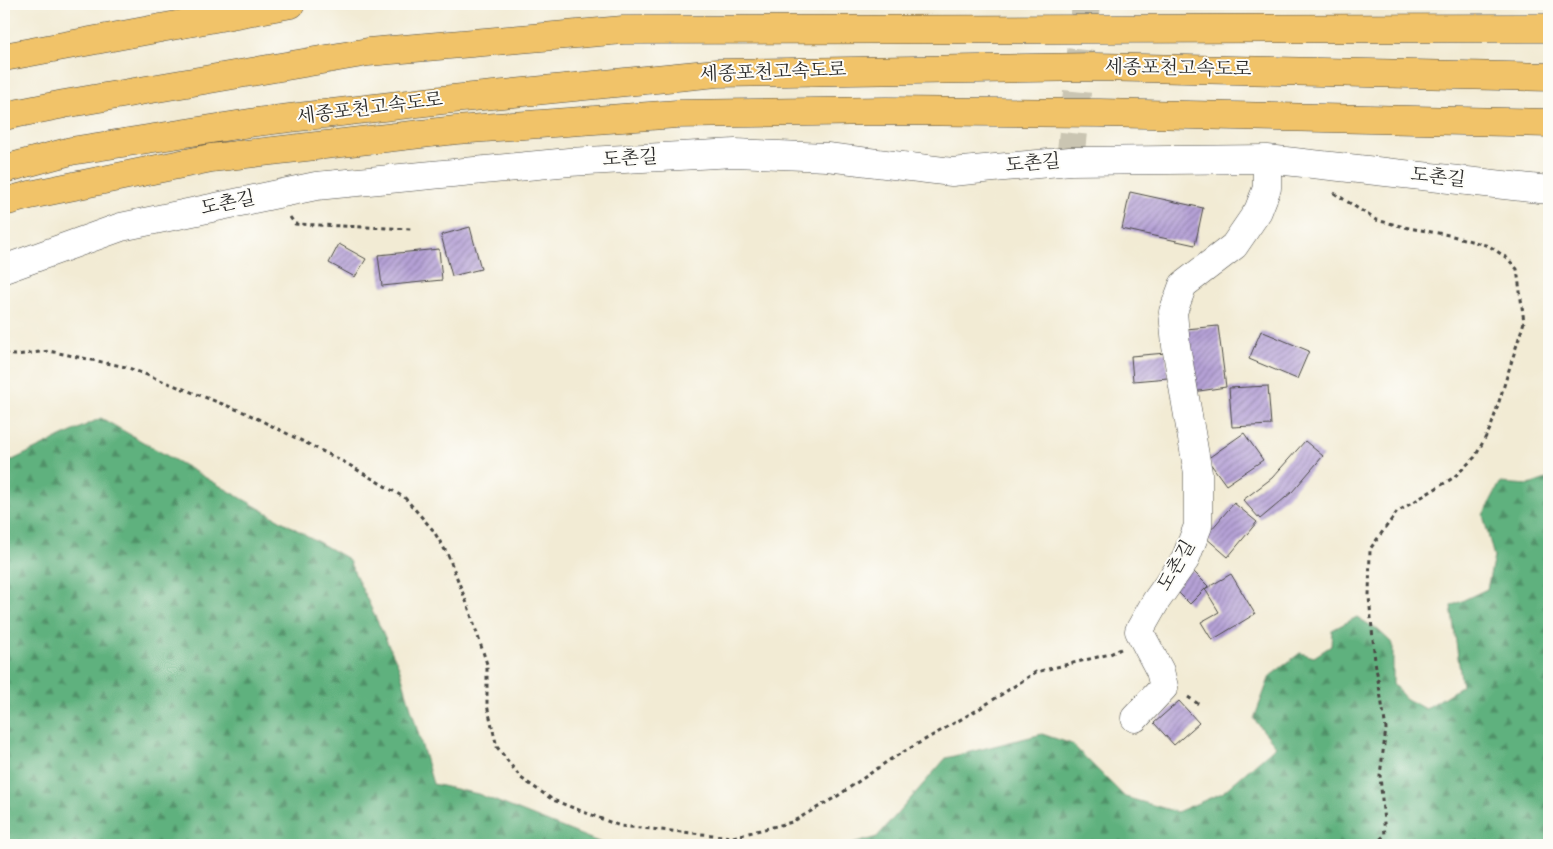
<svg xmlns="http://www.w3.org/2000/svg" width="1553" height="849" font-family="Vollkorn,'Noto Serif KR',serif">
<style>
.forest{fill:url(#forest-firs);stroke:#456e54}
.building{fill:url(#building-hatch)}
.lines{fill:none;stroke-linecap:round;stroke-linejoin:round}
.minor-tunnel{stroke:#cac5b2;stroke-width:28;stroke-dasharray:28 14;stroke-linecap:butt}
.minor-casing{stroke:#494844;stroke-width:29}
.highway-casing{stroke:#494844;stroke-width:29}
.path{stroke:#494844;stroke-width:3;stroke-dasharray:4 4;stroke-linecap:butt}
.minor{stroke:#fff;stroke-width:28}
.highway{stroke:#f1c369;stroke-width:28}
.labels{text-anchor:middle;dominant-baseline:central;stroke-width:4;stroke-linejoin:round;paint-order:stroke}
.street-label{font-size:19px;fill:#2b2b2b;stroke:#fdfcf7}
</style>
<defs>
<pattern id="forest-firs" width="22" height="20" patternUnits="userSpaceOnUse" patternTransform="scale(1.25)"><rect width="22" height="20" fill="#5fb17e"/><path d="M5 1l3.5 6h-7zM16 11l3.5 6h-7z" fill="#4f9067"/></pattern>
<pattern id="building-hatch" width="6" height="6" patternUnits="userSpaceOnUse" patternTransform="scale(1.25)"><rect width="6" height="6" fill="#b5a1d6"/><path d="M-1 1l2-2M0 6l6-6M5 7l2-2" fill="none" stroke="#9383ae"/></pattern>
</defs>
<rect width="100%" height="100%" fill="#fdfcf7"/>
<filter id="ink" filterUnits="userSpaceOnUse"><feTurbulence type="fractalNoise" baseFrequency=".02" numOctaves="2"/><feDisplacementMap in="SourceGraphic" scale="10" xChannelSelector="R" yChannelSelector="G"/><feConvolveMatrix kernelMatrix="1 2 1 2 8 2 1 2 1" color-interpolation-filters="sRGB"/></filter>
<filter id="wash" filterUnits="userSpaceOnUse"><feTurbulence type="fractalNoise" baseFrequency=".0096" numOctaves="4" result="noise"/><feDisplacementMap in="SourceGraphic" scale="20" xChannelSelector="R" yChannelSelector="G"/><feGaussianBlur stdDeviation="1.12" result="paint"/><feColorMatrix in="noise" values="0 0 0 0 0 0 0 0 0 0 0 0 0 0 0 0 0 1.4 0 .05"/><feComposite in="paint" operator="in"/></filter>
<g filter="url(#wash)">
<rect width="100%" height="100%" fill="#f2ebd4"/>
<path class="forest" d="M101 418 348 559 399 667 433 784 478 794 606 845H4V464Z
M1549 478V845H849L877 837 946 758 1042 734 1072 744 1125 797 1177 812 1222 793 1276 746 1254 719 1270 676 1300 653 1314 657 1331 646 1332 630 1357 617 1378 630 1393 644V684L1405 698 1425 709 1462 686 1451 606 1487 589 1494 557 1483 515 1500 483 1529 485Z"/>
<g id="blocks">
<path class="building" d="M1130 192 1203 208 1195 245 1122 229Z
M470 227 481 269 452 276 441 235Z
M339 244 366 259 355 277 329 263Z
M439 249 442 280 382 286 378 255Z
M1218 326 1226 387 1193 392 1186 329Z
M1261 331 1309 351 1297 379 1249 359Z
M1166 353 1168 378 1133 381 1131 356Z
M1268 386 1271 425 1232 427 1229 388Z
M1244 433 1263 460 1226 485 1207 459Z
M1305 441 1323 456 1292 492 1260 519 1243 500 1272 478Z
M1234 503 1257 522 1228 557 1205 537Z
M1188 566 1208 586 1190 604 1170 584Z
M1231 574 1255 614 1212 640 1201 622 1219 612 1205 589Z
M1179 701 1199 723 1174 745 1154 723Z"/>
</g>
</g>
<g filter="url(#ink)">
<use href="#blocks" fill-opacity="0" stroke="#494844" stroke-width="1"/>
<g class="lines">
<path class="minor-tunnel" d="M1070 161 1086 4"/>
<defs>
<path id="minor" d="M4 269 121 227 316 186 569 162 735 153 827 157 952 172 1070 161 1267 159 1549 190
M1135 718 1164 687 1160 671 1139 631 1156 601 1185 560 1198 526V473L1176 346 1173 312 1183 285 1234 246 1258 211 1267 188V159"/>
<path id="highway" d="M4 57 291 4
M4 116 64 104 368 52 623 30 1549 28
M4 169 71 151 256 122 442 100 717 73 1096 67 1549 77
M4 202 30 195 211 158 456 130 677 114 886 111 1100 113 1549 123"/>
</defs>
<use href="#minor" class="minor-casing"/>
<use href="#highway" class="highway-casing"/>
<path class="path" d="M1334 193 1376 220 1409 228 1449 235 1489 246 1507 258 1517 269 1524 322 1491 427 1475 457 1453 478 1397 512 1370 549 1369 597 1375 661 1386 729 1380 775 1385 835 1374 845
M290 217 295 224 411 229
M4 354 15 355 49 351 126 367 246 413 344 462 405 498 433 530 448 555 468 606 487 664V705L497 747 521 778 553 800 620 826 733 837 792 822 836 797 891 759 979 709 1036 672 1110 654 1121 649
M1188 697 1200 705"/>
<use href="#minor" class="minor"/>
<use href="#highway" class="highway"/>
</g>
</g>
<g class="labels">
<g class="street-label">
<text transform="translate(1178 69) rotate(1)">세종포천고속도로</text>
<text transform="translate(773 73) rotate(-2)">세종포천고속도로</text>
<text transform="translate(370 109) rotate(-7)">세종포천고속도로</text>
<text transform="translate(630 159) rotate(-3)">도촌길</text>
<text transform="translate(1033 164) rotate(-5)">도촌길</text>
<text transform="translate(1438 178) rotate(6)">도촌길</text>
<text transform="translate(228 204) rotate(-12)">도촌길</text>
<text transform="translate(1177 566) rotate(-60)">도촌길</text>
</g>
</g>
<rect width="1553" height="849" fill="none" stroke="#fdfcf7" stroke-width="20"/>
</svg>
